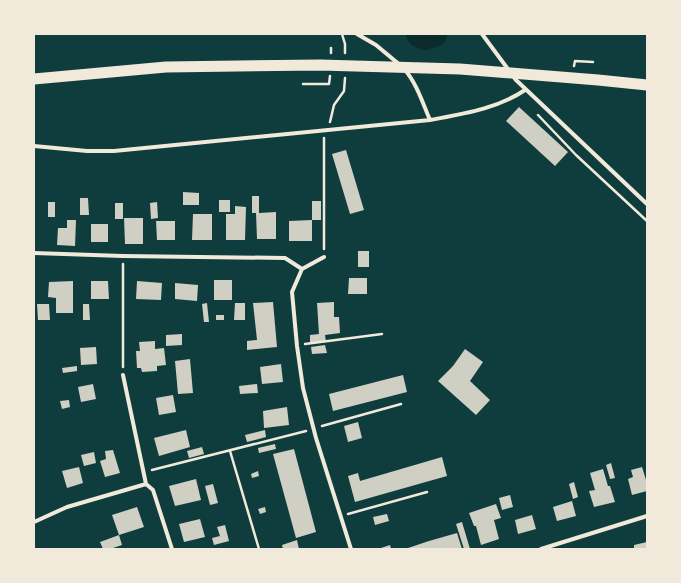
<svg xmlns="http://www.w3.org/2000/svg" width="681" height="583" font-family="'PT Sans Narrow',sans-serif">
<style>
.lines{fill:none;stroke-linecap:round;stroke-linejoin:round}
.river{stroke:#0a2a2b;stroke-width:26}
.building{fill:#cfcfc3}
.path{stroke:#f1e9da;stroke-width:2.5}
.minor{stroke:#f1e9da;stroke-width:4}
.trunk{stroke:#f1e9da;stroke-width:11}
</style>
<rect width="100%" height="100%" fill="#0f3d3e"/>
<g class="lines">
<path class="river" d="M419 34 425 37 434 34"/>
</g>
<path class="building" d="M519 107 568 152 555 166 506 121Z
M346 150 364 210 350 214 332 154Z
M183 192 199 193V205H183Z
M252 196H259V213L276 212V239H257L256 213H252Z
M80 198H88L89 215H80Z
M219 200H230V212H219Z
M312 201H321V220H312Z
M48 202H55V217H48Z
M157 202 158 218 151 219 150 203Z
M115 203H123V219H115Z
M235 206 246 207 245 240H226V214H235Z
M193 214H212V240H192Z
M124 218H143V244H125Z
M67 220H76L75 246 57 245 58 228H67Z
M312 220V241H289V221Z
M156 221H175V240H157Z
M91 224H108V242H91Z
M358 251H369V267H358Z
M349 278H367V294H348Z
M214 280H232V300H214Z
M73 281V313H56V298L48 297 49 282Z
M91 281H108L109 299H91Z
M137 281 162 283 161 300 136 299Z
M175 283 198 285 197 301 175 299Z
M273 302 277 347 247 350V341L257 340 253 303Z
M334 302V317H339L340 333 325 335 326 342 310 343V335L319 334 317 303Z
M207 303 209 322H204L202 304Z
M235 303H245V320H234Z
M37 304H49L50 320H38Z
M83 304H89L90 320H83Z
M216 315H224V320H216Z
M182 334V345L166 346V335Z
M155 341V349L164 348 166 365 157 366V371L142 372 141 368H137L136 351H140L139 342Z
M325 345 327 353 312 354 311 347Z
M96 347 97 364 81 365 80 348Z
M465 349 483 362 470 381 490 400 476 415 438 381 453 366Z
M190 359 193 393 178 394 175 361Z
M281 364 283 382 262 384 260 367Z
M77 366V371L63 373 62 368Z
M403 375 407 392 333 411 329 394Z
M93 384 96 399 81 402 78 387Z
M257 384 258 393 240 394 239 386Z
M173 395 176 412 159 415 156 398Z
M69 400 70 407 62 409 60 401Z
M287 407 289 425 264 428 263 411Z
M358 422 362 438 348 442 344 426Z
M186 430 190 447 159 456 154 438Z
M265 430 266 437 247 442 245 435Z
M275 444 276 449 259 453 258 448Z
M202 447 204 454 189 458 187 451Z
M294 449 316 532 296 538 273 454Z
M113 450 120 473 105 477 100 461 106 459 105 451Z
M94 452 96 463 84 466 81 455Z
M442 457 447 476 355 502 348 476 358 473 360 481Z
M611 463 615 478 610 479 606 465Z
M79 467 83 483 67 488 62 471Z
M642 467 647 483V491L632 495 628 479 633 477 631 470Z
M603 469 608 486H610L615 502 594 507 589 491 595 490 590 473Z
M258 471 259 476 252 478 251 474Z
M196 479 201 500 175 506 169 486Z
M574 482 578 497 573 499 569 484Z
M213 484 218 503 210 505 205 486Z
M510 495 513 507 502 510 499 498Z
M572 501 576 516 557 521 553 507Z
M496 504 501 518 494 520 499 539 481 545 476 526H474L469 513Z
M137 507 144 527 119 535 122 545 110 549H103L100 542 119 535 112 515Z
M265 507 266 512 260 514 258 509Z
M387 514 389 521 375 525 373 517Z
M532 515 536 529 518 534 515 520Z
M200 519 205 537 184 542 179 524Z
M462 522 470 549H464L456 524Z
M225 525 229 541 214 545 212 538 220 536 217 527Z
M457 533 462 549H405L429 541Z
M297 540 299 549H283L282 545Z
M647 542V549H634V545Z
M390 545 391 549H378Z"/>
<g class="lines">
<path class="path" d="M342 34 345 44V53
M331 53V48
M574 66 575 61 593 62
M303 84H329L330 76
M538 115 576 155 647 221
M330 122 334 105 344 91 345 78
M324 138V249
M305 344 382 334
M123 367V264
M322 426 401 404
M230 451 259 549
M152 470 306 431
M348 514 427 492"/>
<path class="minor" d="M357 34 376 45 400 65
M482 34 516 80 647 204
M405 70C417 84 423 104 430 120
M34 146 87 151H114L430 120C462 114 497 109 525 90
M34 253 123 256 285 258 302 269 324 257
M302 269 292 292 297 346 303 388 316 438 351 549
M123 375 146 484
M34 522 67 507 146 484 153 490 172 549
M541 549 647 516"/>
<path class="trunk" d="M34 79 166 67 320 65 460 69 598 80 647 85"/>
</g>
<rect width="681" height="583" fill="none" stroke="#f1e9da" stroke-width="70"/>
</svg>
